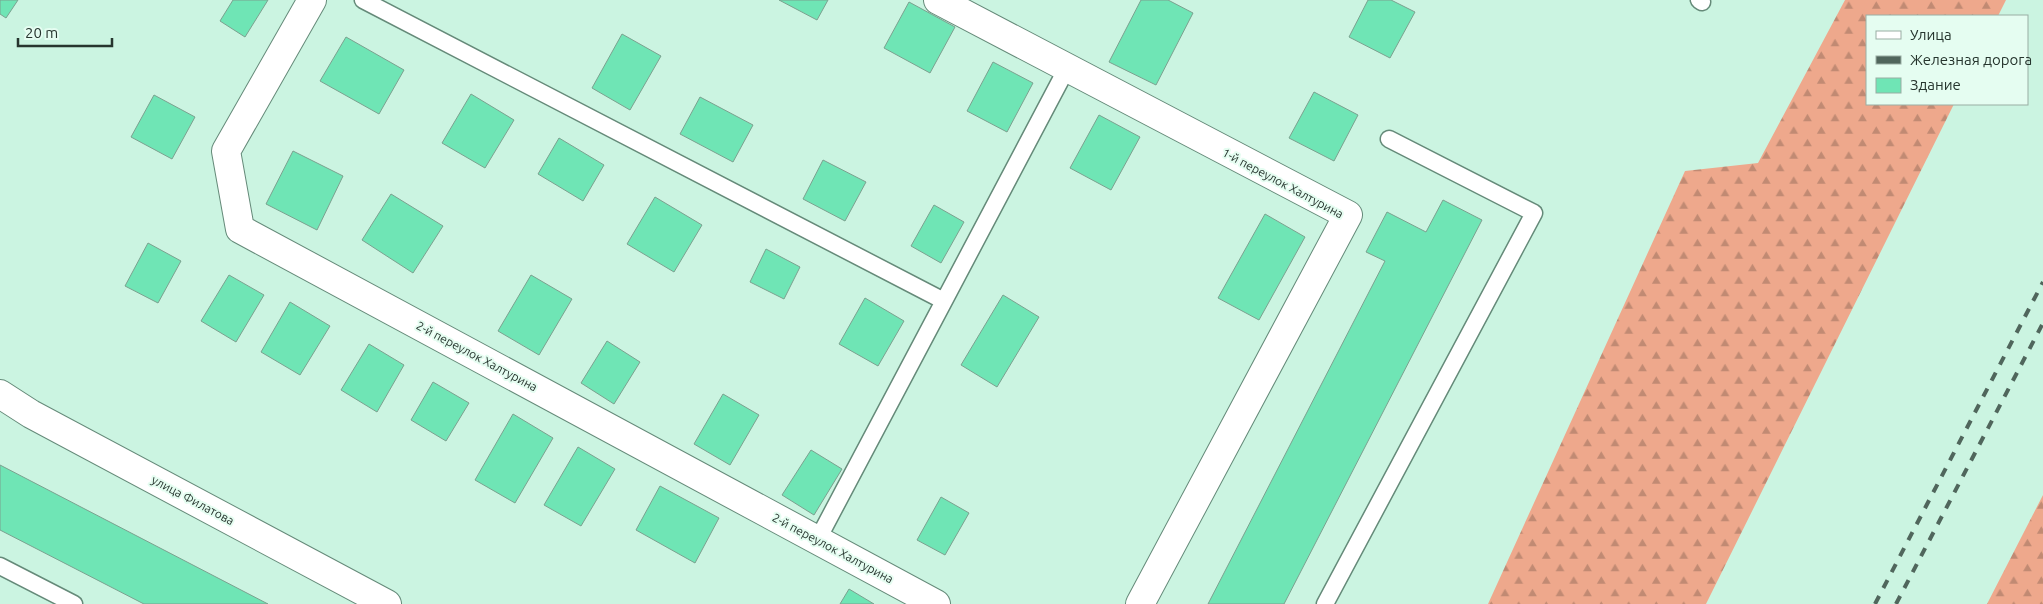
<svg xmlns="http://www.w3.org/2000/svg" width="2043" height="604" font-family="Ubuntu,sans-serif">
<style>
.forest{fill:url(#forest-firs)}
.building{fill:#6fe5b5;stroke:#7ba18f}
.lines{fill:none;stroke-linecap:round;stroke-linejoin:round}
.service-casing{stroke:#658a79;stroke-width:19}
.minor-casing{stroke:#658a79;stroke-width:30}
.service{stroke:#fff;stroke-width:16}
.minor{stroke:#fff;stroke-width:28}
.rail{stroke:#50665c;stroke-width:4;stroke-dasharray:9 9;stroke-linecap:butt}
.labels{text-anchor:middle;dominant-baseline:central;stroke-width:4;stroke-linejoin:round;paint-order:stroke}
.street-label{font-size:12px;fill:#26352e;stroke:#e5fdf1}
</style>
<defs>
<pattern id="forest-firs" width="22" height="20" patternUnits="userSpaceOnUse" patternTransform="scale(1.25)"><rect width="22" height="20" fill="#eea88c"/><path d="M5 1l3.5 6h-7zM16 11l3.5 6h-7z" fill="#c18a73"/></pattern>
</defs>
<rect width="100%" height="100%" fill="#cbf4e1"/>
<path class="forest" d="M1845 0H2006L1998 16H1867V104H1954L1706 604H1488L1685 171 1758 163Z
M2043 495V604H1987Z"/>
<path class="building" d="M0 0H18L6 18 0 14Z
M233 0H268L245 37 220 21Z
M779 0H828L817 20Z
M1141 0H1168L1193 13 1156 85 1109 62Z
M1368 0H1391L1415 12 1390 58 1349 37Z
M909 2 955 27 930 73 884 48Z
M622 34 661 56 630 110 592 88Z
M346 37 404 70 379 114 320 81Z
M993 62 1033 83 1007 132 967 111Z
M1314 92 1358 115 1334 161 1289 138Z
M471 94 514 120 485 168 442 143Z
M154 95 195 117 172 159 131 137Z
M700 97 753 125 733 162 680 134Z
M1099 115 1140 137 1111 190 1070 168Z
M559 138 604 165 583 201 538 174Z
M293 151 343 176 317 230 266 204Z
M823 160 866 182 845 221 803 199Z
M391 194 443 226 413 273 362 240Z
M655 197 702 225 674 272 627 244Z
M1443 200 1482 220 1284 604H1208L1385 261 1366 252 1387 212 1426 232Z
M934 205 964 222 941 263 911 246Z
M1265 214 1305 237 1259 320 1218 298Z
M148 243 181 261 158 303 125 286Z
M766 249 800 267 784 299 750 282Z
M229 275 264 295 236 342 201 321Z
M531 275 572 299 539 355 498 331Z
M1003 295 1039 317 997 387 961 365Z
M865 298 904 321 878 366 839 344Z
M290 302 330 326 300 375 261 352Z
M607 341 640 362 614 404 581 383Z
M369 344 404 365 377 412 341 390Z
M433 382 469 403 446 441 411 420Z
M723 394 759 415 730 465 694 444Z
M513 414 553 438 515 503 475 480Z
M578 447 615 469 581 526 544 505Z
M811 450 842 469 814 515 782 495Z
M0 465 268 604H144L0 530Z
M660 486 719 518 695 563 636 530Z
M941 497 969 513 945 555 917 540Z
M849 589 874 604H840Z"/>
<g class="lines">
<defs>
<path id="service" d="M363 0 944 301 1067 68
M1699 0 1702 2
M818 539 944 301
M0 566 74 604
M1325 604 1534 213 1389 139"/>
<path id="minor" d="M312 0 226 151 240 229 936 604
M938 0 1348 215 1140 604
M0 394 31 414 387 604"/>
</defs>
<use href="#service" class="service-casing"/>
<use href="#minor" class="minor-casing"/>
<use href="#service" class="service"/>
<use href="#minor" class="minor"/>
<path class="rail" d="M1875 604 2043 282
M1896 604 2043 323"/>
</g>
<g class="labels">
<g class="street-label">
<text transform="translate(1283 183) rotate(28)">1-й переулок Халтурина</text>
<text transform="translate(477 356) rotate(28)">2-й переулок Халтурина</text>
<text transform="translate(193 500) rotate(28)">улица Филатова</text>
<text transform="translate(833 548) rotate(28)">2-й переулок Халтурина</text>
</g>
</g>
<rect x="1866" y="15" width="162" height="90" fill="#e5fdf1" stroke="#99ada3"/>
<rect x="1876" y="31" width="25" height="8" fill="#ffffff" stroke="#99ada3"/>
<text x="1910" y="40" font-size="15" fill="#26352e">Улица</text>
<rect x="1876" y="56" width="25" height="8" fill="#50665c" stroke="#99ada3"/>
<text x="1910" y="65" font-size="15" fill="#26352e">Железная дорога</text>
<rect x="1876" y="78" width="25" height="15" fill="#6fe5b5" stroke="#99ada3"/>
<text x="1910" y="90" font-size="15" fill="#26352e">Здание</text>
<path d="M18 38v8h94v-8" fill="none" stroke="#26352e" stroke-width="2.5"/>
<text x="25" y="38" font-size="15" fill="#26352e" stroke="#e5fdf1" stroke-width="4" paint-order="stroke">20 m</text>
</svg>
